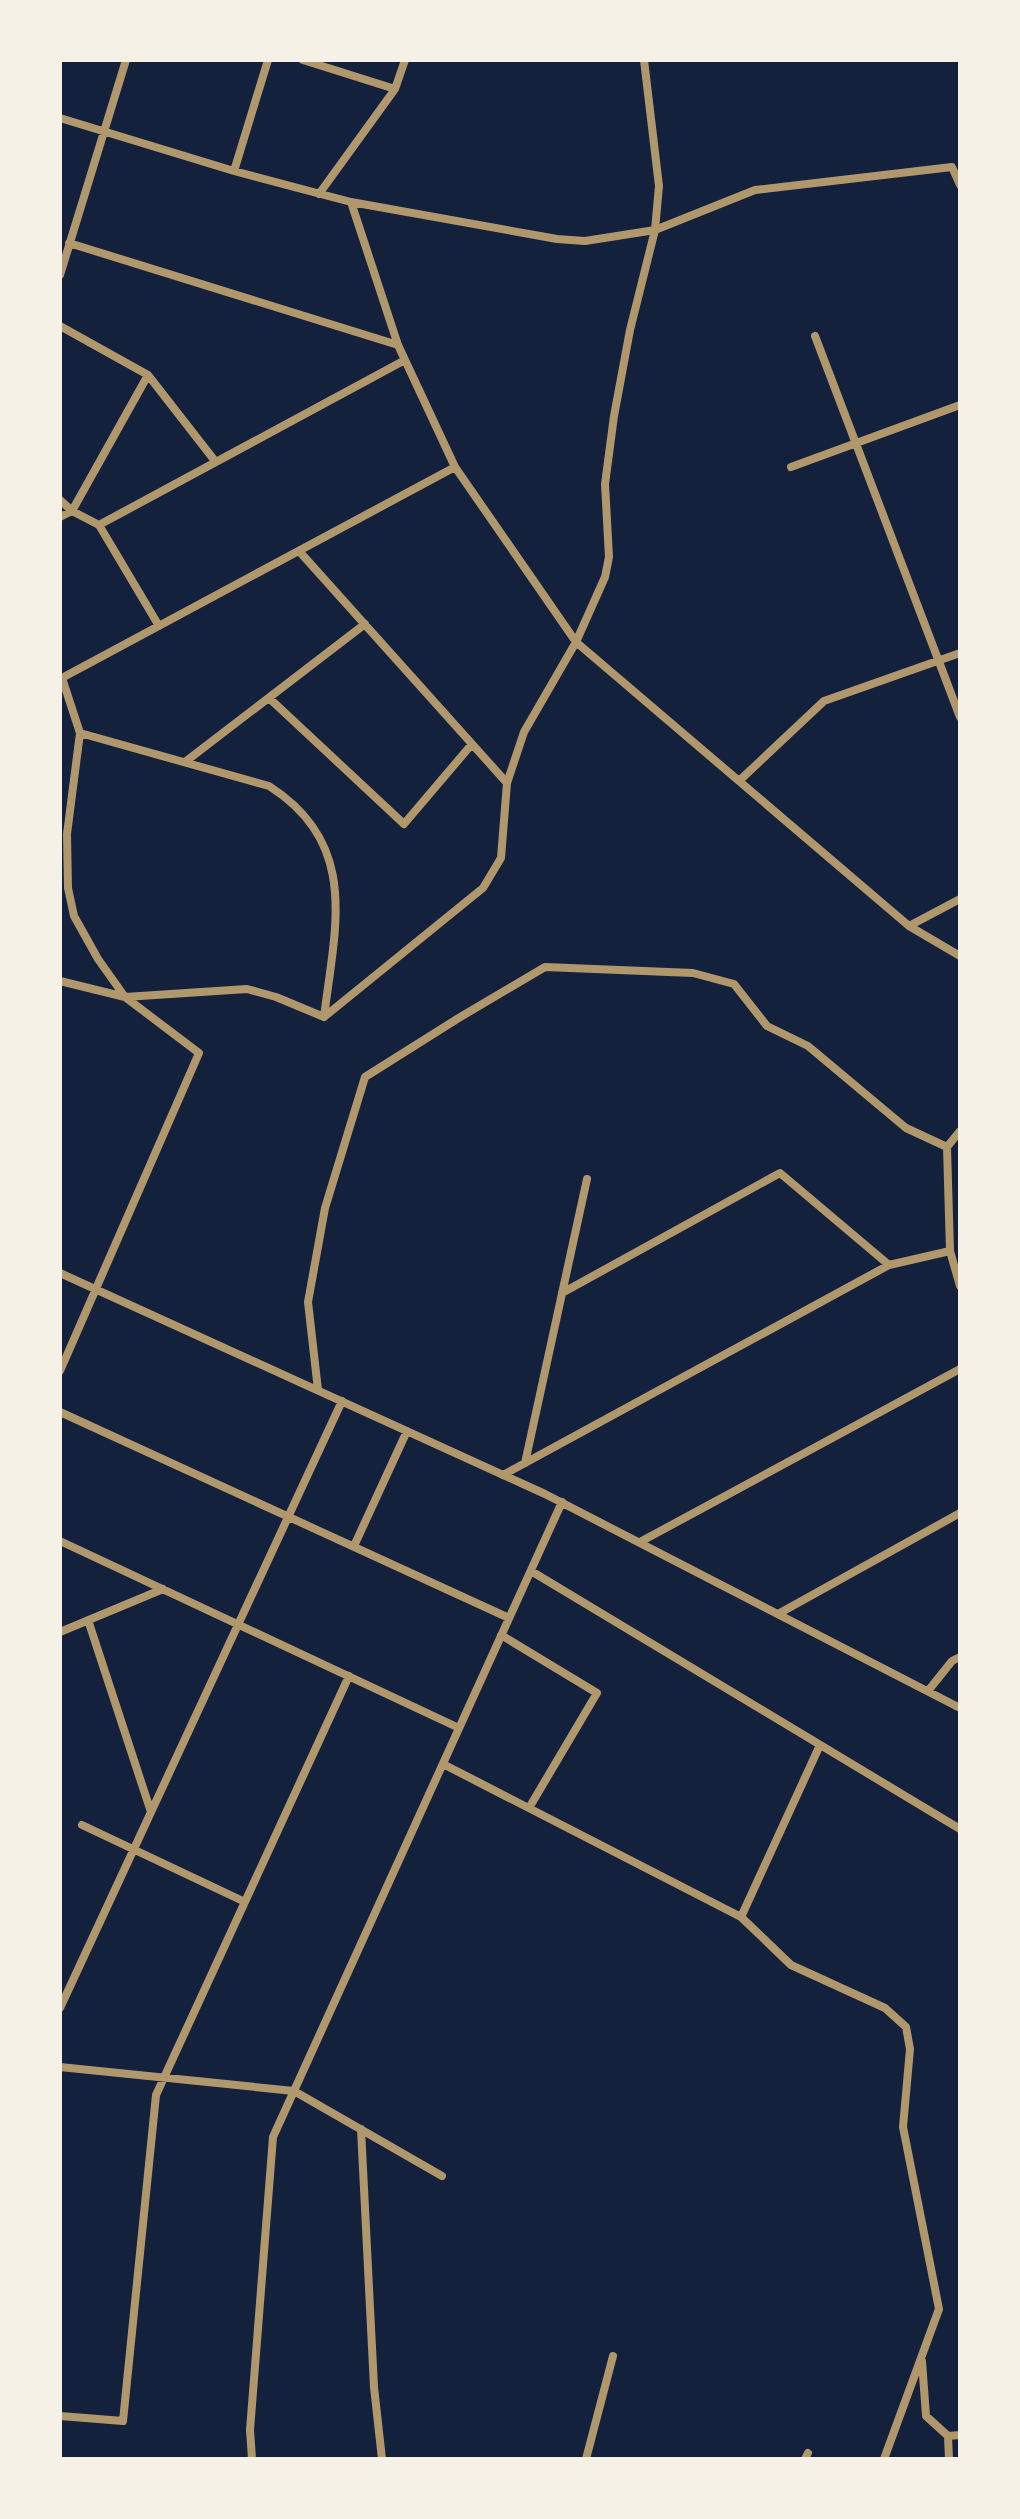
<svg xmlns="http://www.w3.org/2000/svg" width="1020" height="2519" font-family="Inter,sans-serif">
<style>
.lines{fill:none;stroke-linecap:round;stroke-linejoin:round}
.minor{stroke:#b1986c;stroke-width:8}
</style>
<rect width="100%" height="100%" fill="#14213d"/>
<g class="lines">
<path class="minor" d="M303 60 395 89
M60 118 234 171 351 202 557 239 585 241 655 230 755 190 952 167 960 185
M234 171 268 60
M319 194 395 89 405 60
M351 202 398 345 455 467 576 642 909 926 960 956
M69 243 398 345
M60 275 126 60
M60 326 148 375 215 461
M815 336 960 717
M791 467 960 405
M60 500 72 511 99 525 159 626
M60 517 72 511 148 375
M99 525 405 360
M299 551 507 783
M60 679 455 467
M269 698 404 824 472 744
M80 733 269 786C360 844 335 927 324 1017
M185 762 365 624
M739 781 824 701 960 653
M909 926 960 899
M60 981 125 997 247 989 276 997 324 1017
M324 1017 483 888 501 858 507 783 524 732 576 642 605 577 609 557 605 484 614 416 630 330 655 230 659 186 644 60
M960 1131 947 1147 950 1251 960 1286
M60 1273 545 1494 960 1708
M562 1293 780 1173 889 1265
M60 1371 199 1053 125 997 98 959 74 916 68 888 67 834 80 733 62 678
M318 1390 308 1302 325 1208 365 1077 457 1019 545 967 693 973 734 984 767 1026 808 1046 906 1128 947 1147
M60 1412 509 1618
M525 1463 587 1179
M503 1475 889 1265 950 1251
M60 1541 459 1728
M640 1542 960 1369
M354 1546 407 1431
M531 1571 960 1829
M778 1614 960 1513
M88 1620 151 1812
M60 1632 163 1589
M501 1635 597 1693 529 1808
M928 1691 952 1661 960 1657
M443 1764 741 1917 791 1965 885 2008 906 2027 910 2049 903 2127 939 2309 884 2459
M82 1825 245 1902
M741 1917 820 1745
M60 2008 342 1401
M60 2067 294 2091 442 2176
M361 2129 374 2387 382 2459
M922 2361 926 2416 948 2436 960 2435
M60 2416 123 2421 156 2095 349 1676
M948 2436 949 2459
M252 2459 250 2430 273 2137 562 1502
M586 2459 613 2356
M805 2459 808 2453"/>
</g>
<rect width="1020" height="2519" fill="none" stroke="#f6f1e7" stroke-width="124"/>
</svg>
